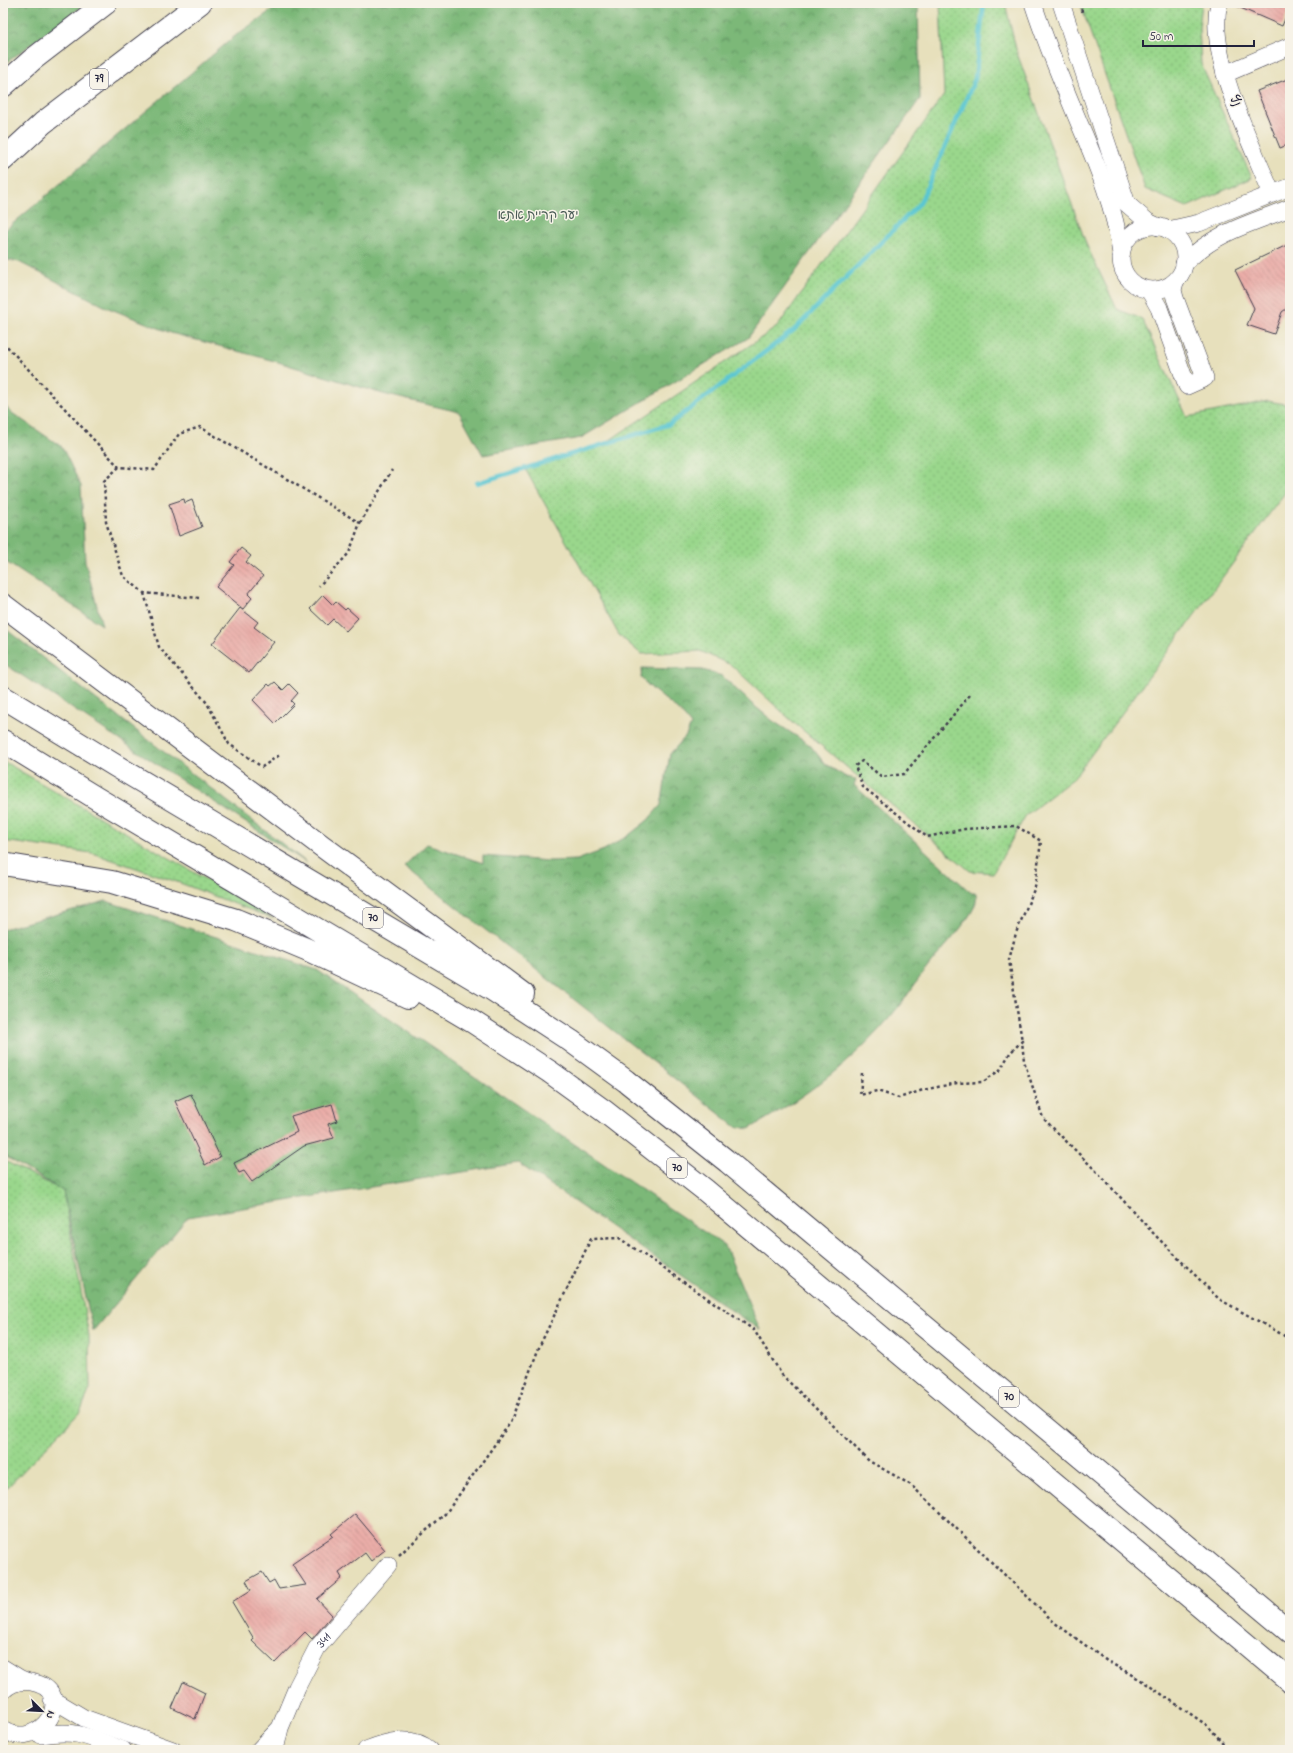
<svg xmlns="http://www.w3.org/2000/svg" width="1293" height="1753" font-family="'Indie Flower','Playpen Sans Hebrew',sans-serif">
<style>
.grass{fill:url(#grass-dots);stroke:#5e7c64}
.forest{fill:url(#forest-crowns);stroke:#4e6d5a}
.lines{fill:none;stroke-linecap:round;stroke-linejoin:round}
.stream{stroke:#5ac6d2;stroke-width:4.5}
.building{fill:url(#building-back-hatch)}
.minor-casing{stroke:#403e4e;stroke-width:18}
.highway-casing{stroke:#403e4e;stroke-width:24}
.path{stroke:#403e4e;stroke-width:2.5;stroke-dasharray:3 3;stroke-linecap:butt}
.minor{stroke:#fff;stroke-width:17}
.highway{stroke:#fff;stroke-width:22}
.labels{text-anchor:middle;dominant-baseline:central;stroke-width:3;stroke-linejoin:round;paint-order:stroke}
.shield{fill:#f7f3e8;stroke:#62616f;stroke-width:1}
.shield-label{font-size:12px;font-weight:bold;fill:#22223b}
.street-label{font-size:13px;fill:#22223b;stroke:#f7f3e8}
.park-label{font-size:13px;fill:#465853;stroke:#f7f3e8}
</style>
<defs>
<pattern id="grass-dots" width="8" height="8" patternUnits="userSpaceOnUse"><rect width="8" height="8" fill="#9ad78c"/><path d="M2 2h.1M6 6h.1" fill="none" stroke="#84b87a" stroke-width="1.8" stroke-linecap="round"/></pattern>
<pattern id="forest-crowns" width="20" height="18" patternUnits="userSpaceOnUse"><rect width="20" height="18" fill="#7bb878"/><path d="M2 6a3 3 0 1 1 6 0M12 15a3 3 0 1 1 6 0" fill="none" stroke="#649564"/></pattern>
<pattern id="building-back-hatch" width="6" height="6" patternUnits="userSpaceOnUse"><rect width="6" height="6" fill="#eaada8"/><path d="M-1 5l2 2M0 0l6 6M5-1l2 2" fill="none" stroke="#c89592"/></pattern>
</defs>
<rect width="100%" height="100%" fill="#f7f3e8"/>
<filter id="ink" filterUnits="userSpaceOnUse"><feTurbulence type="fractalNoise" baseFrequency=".025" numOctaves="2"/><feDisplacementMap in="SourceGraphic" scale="8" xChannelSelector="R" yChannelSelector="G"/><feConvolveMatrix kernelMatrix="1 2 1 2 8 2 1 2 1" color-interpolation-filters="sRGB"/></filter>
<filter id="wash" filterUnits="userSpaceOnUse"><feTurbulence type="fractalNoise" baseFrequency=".012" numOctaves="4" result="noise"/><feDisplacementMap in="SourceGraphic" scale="16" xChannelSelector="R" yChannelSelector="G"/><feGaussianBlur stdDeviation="0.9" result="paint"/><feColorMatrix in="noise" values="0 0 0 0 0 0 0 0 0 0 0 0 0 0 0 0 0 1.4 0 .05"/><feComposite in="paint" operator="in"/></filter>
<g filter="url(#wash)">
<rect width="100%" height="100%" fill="#e7e0bc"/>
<path class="grass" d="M940 3H1005L1017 53 1087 246 1117 309 1142 319 1187 417 1268 401 1290 405V486L1074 778 1026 815 993 873 970 871 792 721 731 665 700 651 641 654 619 635 524 467 604 444 777 327 944 95Z
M1080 3H1202L1199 28 1201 64 1252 178 1187 207 1145 189Z
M3 761 274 919 180 883 92 853 3 841Z
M3 1160 63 1191 89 1336 90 1389 80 1412 3 1492Z"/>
<path class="forest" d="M3 3H87L3 65Z
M282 3H918L920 99 748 338 581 438 483 455 459 412 383 394 278 362 171 333 106 307 19 262 3 259V232L235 36Z
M3 402 9 411 62 447 81 486 85 561 102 625 3 560Z
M3 627 307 863 3 663Z
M642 668 703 670 722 676 752 704 773 721 810 745 825 764 846 777 856 779 854 785 969 891 972 893H976C976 896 977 901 975 905 969 921 943 949 931 963 918 978 908 996 895 1011 854 1062 805 1097 749 1129L735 1126 404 866 427 844 483 863V856L549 861 577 860 604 850 629 835 648 820 661 805 670 754 686 736 691 725C678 706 656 695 641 678Z
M106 901 317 970 725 1246 760 1330 518 1163 188 1217 93 1331 63 1191 3 1155V929Z"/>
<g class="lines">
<path class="stream" d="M477 483 670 424 794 330 920 203 975 79 984 3"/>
</g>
<g id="blocks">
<path class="building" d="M1229 3H1290V7L1282 26Z
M1290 78V144L1280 148 1257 91Z
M1287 245 1290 252V306L1282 312 1274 334 1247 325 1254 308 1235 270Z
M184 499 185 503 192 500 202 527 179 536 169 504Z
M241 548 251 556 246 562 263 576 248 594 252 598 243 609 216 587 234 565 230 562Z
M323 595 333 605 336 602 345 610 347 608 358 618 346 631 333 619 327 625 310 609Z
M240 608 258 622 254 627 274 642 249 673 212 644Z
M275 682 283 690 289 684 298 693 291 701 294 704 275 723 253 700 268 684 270 686Z
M191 1094 220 1157 205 1165 175 1101Z
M332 1104 337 1121 328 1124 334 1138 304 1146 252 1182 244 1171 239 1173 234 1163 297 1132 291 1116Z
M355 1514 385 1550 371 1561 365 1553 339 1573 342 1578 317 1599 332 1615 312 1639 305 1632 275 1663 252 1641 254 1639 232 1602 251 1590 246 1581 262 1572 269 1583 274 1580 279 1589 306 1585 292 1564 333 1536 331 1534Z
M183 1682 205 1693 195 1719 172 1708Z"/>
</g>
</g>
<g filter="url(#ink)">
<use href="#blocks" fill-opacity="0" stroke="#403e4e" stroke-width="1"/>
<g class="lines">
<defs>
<g id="minor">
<path d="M1033 3C1046 44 1063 84 1080 125 1098 167 1115 208 1121 254"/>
<path d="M1061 3 1127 204 1148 222 1159 227"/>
<path d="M1219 3C1206 54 1252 145 1272 194"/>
<path d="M1225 74 1290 46"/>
<circle cx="1153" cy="258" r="32"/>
<path d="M1168 230 1199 223 1290 187"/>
<path d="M1184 264C1213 233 1251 223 1290 208"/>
<path d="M1149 290 1159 308 1187 386 1205 378 1175 298 1173 290 1175 282"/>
<path d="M3 1668 19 1678 26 1681"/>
<path d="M3 1691C10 1683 20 1680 31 1682 80 1691 41 1753 3 1730"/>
<path d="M52 1699 84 1718 173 1750"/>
<path d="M41 1735C78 1729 89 1737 123 1750"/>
<path d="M259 1750 278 1730"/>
<path id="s1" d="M275 1750 280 1728 297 1687 317 1648 388 1565"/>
<path d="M366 1750C386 1742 411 1734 430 1750"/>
</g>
<path id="highway" d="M3 86 32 60 106 3
M3 160 43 123 200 3
M3 605 322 846 523 994
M3 697 116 766 493 990 571 1041 626 1081 728 1162 1290 1632
M3 741 96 798 473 1022 550 1072 604 1111 705 1190 1290 1681
M3 864 112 882 236 920 306 949 408 997"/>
</defs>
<use href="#minor" class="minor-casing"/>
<use href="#highway" class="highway-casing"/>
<path class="path" d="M1081 3 1082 13
M3 342 119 467 154 470 179 434 200 427 360 523 349 553 319 586
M119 467 104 481 106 522 123 576 144 593 199 598
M360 523 392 470
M144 593 159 647 207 703 229 744 262 767 281 754
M970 695 904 774 882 777 862 761 855 766 863 787 927 837 965 829 1016 826 1041 841 1035 887 1016 933 1009 960 1022 1041
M862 1073 860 1095 877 1091 899 1098 923 1090 957 1083 983 1082 1000 1070 1010 1053 1022 1041 1024 1061 1043 1118 1099 1174 1155 1235 1219 1299 1290 1339
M399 1555 446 1513 510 1423 540 1345 591 1239 619 1238 754 1330 782 1375 869 1461 911 1485 1055 1623 1107 1661 1141 1680 1208 1726 1229 1750"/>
<use href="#minor" class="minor"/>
<use href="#highway" class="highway"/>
</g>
</g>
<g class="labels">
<g class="shield">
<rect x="90" y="69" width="18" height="20" rx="3"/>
<rect x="363" y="908" width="20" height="20" rx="3"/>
<rect x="667" y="1158" width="20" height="20" rx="3"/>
<rect x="999" y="1387" width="20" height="20" rx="3"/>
</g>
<g class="shield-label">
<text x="99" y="79">79</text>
<text x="373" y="918">70</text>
<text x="677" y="1168">70</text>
<text x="1009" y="1397">70</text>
</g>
<g class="street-label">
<text transform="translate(1235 101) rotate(68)">נץ</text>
<text stroke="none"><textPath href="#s1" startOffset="121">341</textPath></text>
</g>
<g class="park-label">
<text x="538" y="215">יער קריית אתא</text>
</g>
</g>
<rect width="1293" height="1753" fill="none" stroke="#f7f3e8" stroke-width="16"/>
<g transform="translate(42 1711) rotate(114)" stroke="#f7f3e8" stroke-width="3" paint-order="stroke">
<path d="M0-3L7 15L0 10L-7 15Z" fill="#22223b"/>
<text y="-6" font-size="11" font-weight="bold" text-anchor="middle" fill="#22223b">N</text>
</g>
<path d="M1143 40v6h111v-6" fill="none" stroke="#22223b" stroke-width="2"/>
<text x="1149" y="40" font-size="12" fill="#22223b" stroke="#f7f3e8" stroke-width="3" paint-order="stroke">50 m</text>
</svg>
